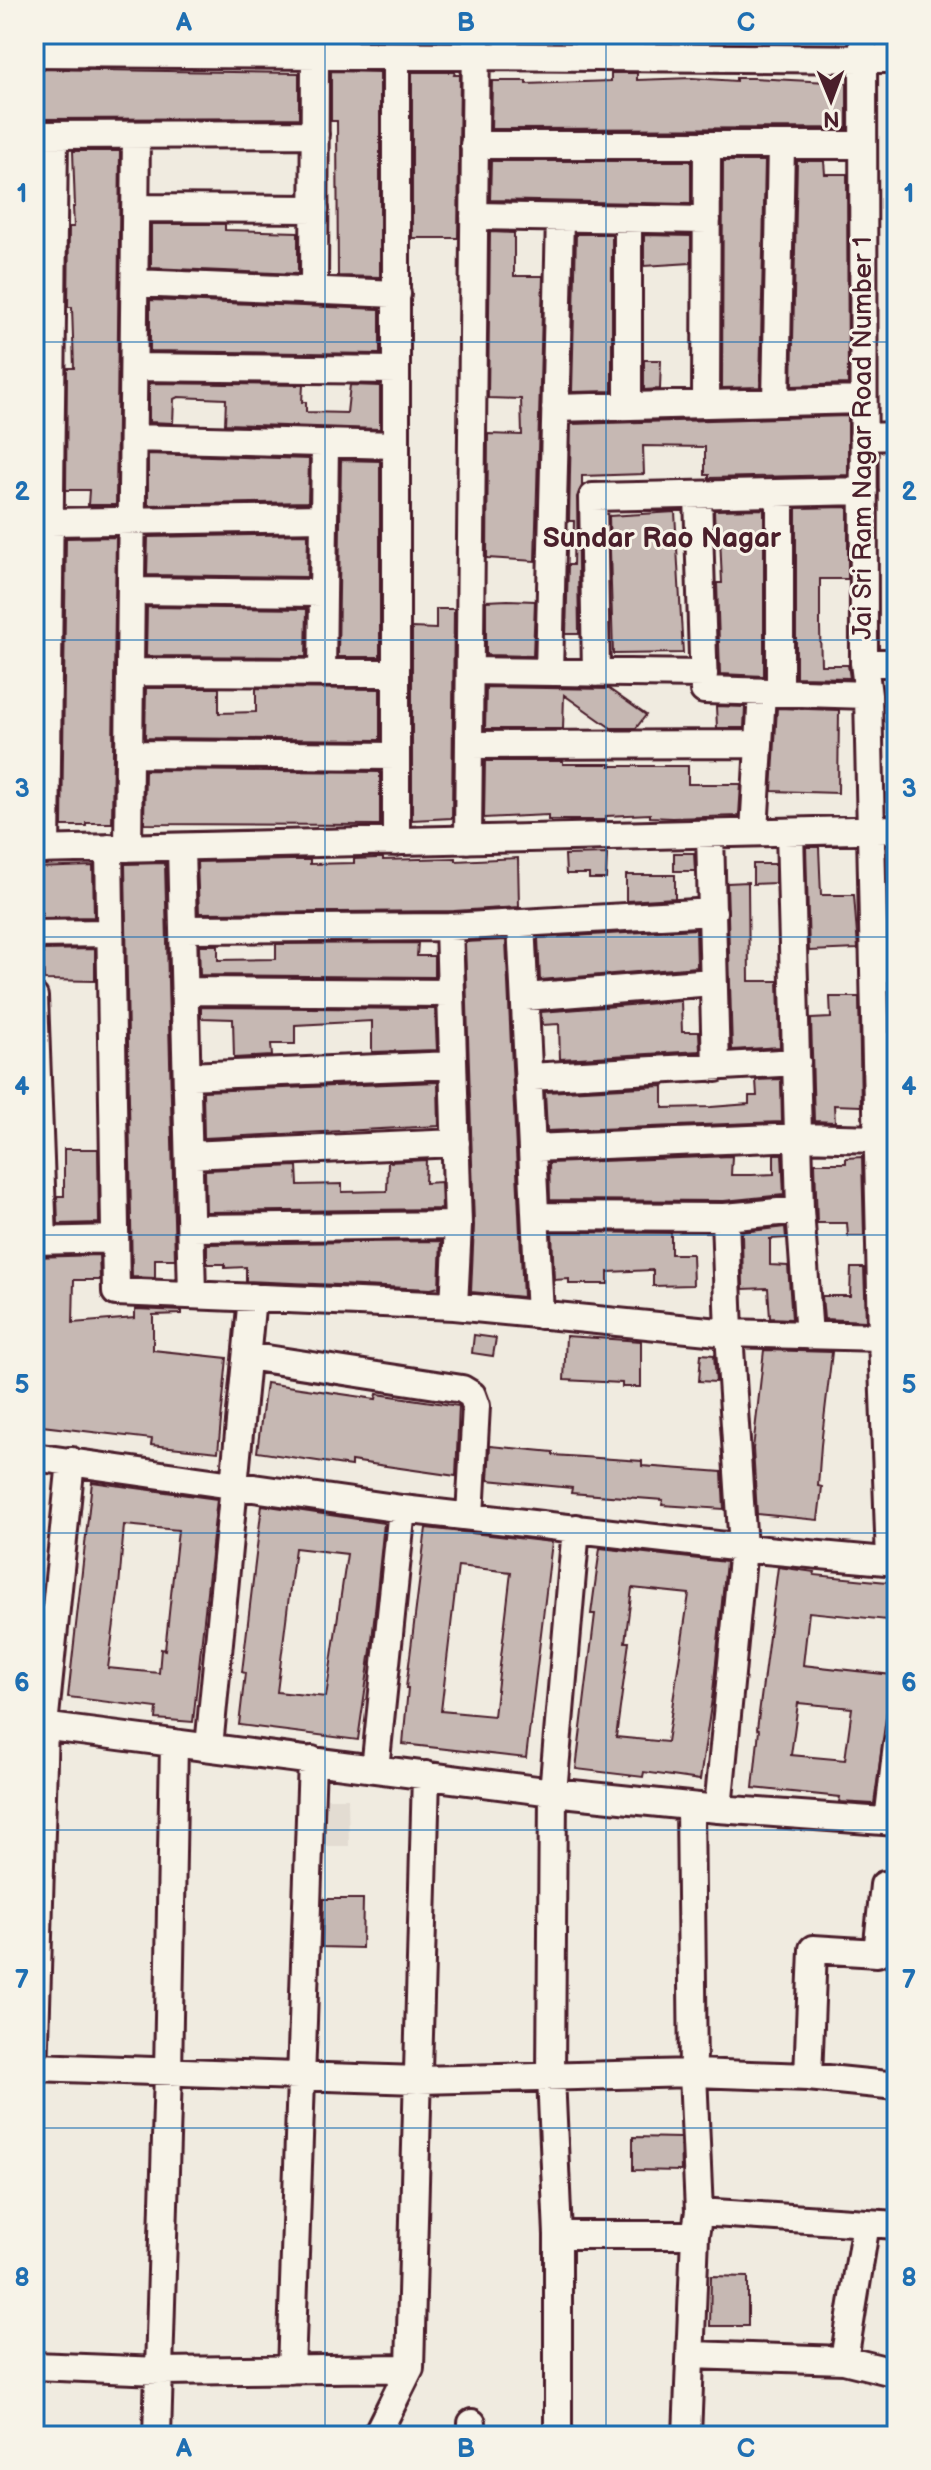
<svg xmlns="http://www.w3.org/2000/svg" width="931" height="2470" font-family="'Balsamiq Sans',sans-serif">
<style>
.built{fill:#e3dcd2}
.building{fill:#c6b8b3;stroke:#4a1f2b;stroke-width:2;fill-rule:evenodd}
.lines{fill:none;stroke-linecap:round;stroke-linejoin:round}
.minor-casing{stroke:#4a1f2b;stroke-width:32}
.minor{stroke:#f7f3e8;stroke-width:26}
.grid{fill:none;stroke:#1f6fb2;stroke-width:2;stroke-opacity:0.55}
.labels{text-anchor:middle;dominant-baseline:central;stroke-width:6;stroke-linejoin:round;paint-order:stroke}
.street-label{font-size:26px;fill:#4a1f2b;stroke:#f7f3e8}
.neighbourhood-label{font-size:28px;font-weight:bold;fill:#4a1f2b;stroke:#f7f3e8}
.neatline{fill:none;stroke:#1f6fb2;stroke-width:3}
.grid-label{font-size:26px;text-anchor:middle;font-weight:bold;fill:#1f6fb2}
</style>
<rect width="100%" height="100%" fill="#f0ebe0"/>
<filter id="ink" filterUnits="userSpaceOnUse"><feTurbulence type="fractalNoise" baseFrequency=".0125" numOctaves="2"/><feDisplacementMap in="SourceGraphic" scale="16" xChannelSelector="R" yChannelSelector="G"/><feConvolveMatrix kernelMatrix="1 2 1 2 8 2 1 2 1" color-interpolation-filters="sRGB"/></filter>
<g filter="url(#ink)">
<path class="built" d="M297 1798H348L349 1846H297Z"/>
<path class="building" d="M408 34H456V40H407Z
M610 34H636V41H610Z
M34 69 299 73V118L34 119Z
M331 71 380 72V277L338 276 337 121H331Z
M412 72H455L454 75H460L458 238H412Z
M611 73H637V80L692 78 736 81V78H753L847 83V128L491 129 492 81H526V84L611 81Z
M73 151H120L116 505H88L89 490H66L67 368H74L72 307H68L69 227H74L73 207H75Z
M491 161H691V204L490 200Z
M723 161H765L760 387 722 388Z
M797 161H824L825 174H847L848 384 792 386Z
M151 224H225V230L298 232V274L151 268Z
M490 232 514 233V276H543L535 561 487 558 488 434 522 435 521 399 488 398Z
M576 234H612V391L572 392Z
M644 235 691 236V263L644 266Z
M150 300 380 309V354L150 351Z
M644 360H661L660 389 644 390Z
M149 383 303 385 302 402H306V412L347 413 350 385 380 386V429L225 424 226 399 178 397 174 399 173 423 149 422Z
M848 416V475L709 478V475H705V447L643 446 644 474 582 476V486L577 497 579 634H566L568 565H573L574 521H569L571 424Z
M148 454 309 459 308 502 148 505Z
M341 460 380 461V657H338Z
M848 507V579H820V628L821 665H848L850 678 796 677V508Z
M764 509V676L720 674 717 583H722L720 535H715L714 510Z
M675 512 683 653 613 654 609 516Z
M308 534 307 577 147 575 148 537Z
M116 537 112 823H86V826H62L66 538Z
M508 600 535 601 533 656 486 655V601Z
M147 607 307 609 306 657 146 656Z
M436 609H454L452 818 412 820V628L436 629Z
M486 687 609 689 646 715 636 728H611L564 695 563 729H485Z
M146 688H219V713L256 712V688L380 689V740L145 738Z
M716 706 745 707 744 728H717Z
M777 708 839 710 838 793 772 791Z
M485 761H563V764H611L610 766H688V784H741L739 816 672 818 650 817V814L606 816V820H548V815L484 818Z
M145 770 380 772V825L144 824Z
M806 847H819L821 895H854L858 949 809 951Z
M674 853H694L695 871H674Z
M607 854 606 879H589V874H566L565 855Z
M377 858H383V860L456 858V861L518 858 519 907 454 911 199 913 197 862 290 860H310V864L354 863V859Z
M165 863 175 1259H155V1278L132 1277 125 864Z
M753 864H775V883L753 884Z
M93 866 94 917 42 918V912H34V868Z
M626 875H675V898L626 901Z
M748 882 749 981H778L780 1047 732 1050 727 883Z
M696 929 697 967 540 980 538 938Z
M506 940 523 1297 471 1292 474 1225 465 942Z
M418 943 417 956H434V977L200 975 199 945H218V960L276 959V944Z
M95 949V981L44 980 43 950Z
M830 997H859L861 1106 834 1105 835 1122 814 1121 811 1019 831 1018Z
M681 1001 682 1032H699L700 1051 560 1059 559 1024 542 1025 541 1012Z
M201 1007 435 1009 437 1050 372 1052V1021L295 1025V1044H271L272 1056 234 1058 233 1019 201 1018Z
M781 1079 782 1122 547 1131 545 1092 663 1086V1108L711 1107 749 1104V1096H757L756 1080Z
M438 1082 439 1126 204 1138 203 1091Z
M64 1149H98L99 1223 58 1224 57 1196H64Z
M774 1154H782L784 1195 724 1201 550 1200 549 1163 732 1156 731 1175H752L774 1174Z
M862 1157 864 1236H848L847 1223H817L815 1163H846V1158Z
M426 1160 425 1183 441 1182 442 1209 206 1212 205 1170 297 1166 298 1185 342 1184V1192L387 1191 388 1162Z
M785 1227 786 1238 770 1239V1265L788 1266 792 1319 770 1318 768 1288 743 1289 742 1232Z
M552 1232 671 1233V1254H692L693 1285 653 1286V1270L608 1272V1284H569V1279L554 1280Z
M441 1241 439 1287 431 1289 246 1281V1267L225 1268V1264H207V1244Z
M99 1255 100 1280H74L73 1323 135 1318V1309L182 1311V1314L153 1315V1350L227 1358 218 1452 151 1445 152 1439 34 1425V1257Z
M851 1268H864L866 1321 824 1319 822 1296H850Z
M474 1335 496 1338 493 1356 472 1353Z
M566 1336 641 1341V1387H622V1383L564 1380Z
M764 1350 832 1352 821 1445 818 1486 822 1487 818 1520 757 1514 753 1449Z
M701 1354 714 1355 716 1382 699 1381Z
M266 1383 376 1399 377 1394 459 1406 456 1476 351 1461V1466L257 1452Z
M490 1446 553 1452V1455L642 1461V1466L722 1472 724 1509 662 1505 663 1500 571 1493 572 1488 488 1480Z
M92 1482 217 1499 193 1722 156 1719 157 1708 68 1697ZM124 1525 178 1530 165 1650 161 1649 159 1673 108 1668 119 1587Z
M262 1505 384 1523 371 1650 358 1740 239 1725 245 1673 242 1672ZM295 1548 347 1554 326 1697 277 1692Z
M426 1528 552 1542 526 1758 403 1744 408 1688H406ZM458 1566 511 1572 494 1716 441 1711Z
M600 1548 726 1562 713 1692 700 1780 644 1772 643 1777 576 1769 595 1614H591ZM632 1588 689 1594 667 1742 616 1737 629 1642H625Z
M778 1567 815 1572 814 1575 897 1583V1621L809 1612 803 1665 892 1675 874 1804 839 1802 840 1797 753 1788 759 1730 757 1729ZM798 1703 852 1708 845 1760 791 1755Z
M323 1899H363L362 1948 322 1947Z
M633 2137 680 2138 681 2171 633 2170Z
M711 2276 748 2277V2326H710Z"/>
<g class="lines">
<defs>
<path id="minor" d="M863 34 864 663 868 695 882 1337 890 1561
M34 53 897 59
M34 135 315 134
M474 145H863
M135 208 315 209
M474 216 707 220
M628 219V406
M135 283 397 294
M314 290 315 55
M134 367 396 370
M776 402 781 145
M706 404 707 145
M555 408 863 400
M863 437 897 436
M133 438 396 445
M780 493V691
M698 495 704 690 868 695
M50 522 324 518
M131 591 323 593
M864 663H897
M470 671 704 674
M130 672 396 673
M549 672 560 218
M322 673 325 443
M596 673 593 497 864 491
M469 745 757 744
M129 754 396 756
M754 832 762 692
M790 832 800 1210 809 1336
M710 834 716 1068
M468 840 476 34
M396 842V56
M181 847 192 1295
M109 848 116 1292 454 1306 729 1333 882 1337
M128 848 136 136
M34 850 897 829
M46 850 54 136
M521 923 540 1315
M449 927 458 1225 454 1306
M183 929 449 927 713 912
M34 934 110 933
M185 991 451 993
M34 997 43 1241
M525 997 712 982
M187 1076 453 1065
M529 1077 797 1062
M532 1148 799 1137 879 1139
M189 1155 456 1143
M536 1216 725 1217 800 1210
M191 1228 458 1225
M34 1241 115 1239
M247 1356 462 1389 472 1395 476 1406 470 1516
M34 1457 402 1509 743 1548 897 1562
M34 1725 553 1792 718 1809 897 1822
M209 1747 252 1297
M375 1769 402 1509
M718 1809 743 1548 729 1333 725 1217
M888 1821 897 1745
M34 2067 418 2080 693 2073 808 2077 897 2086
M34 2076 44 1726 71 1461
M808 2077 813 1949 877 1953 884 1885 897 1887
M699 2212 897 2225
M558 2235H695
M691 2355 844 2360 897 2373
M844 2360 866 2223
M34 2366 160 2371 410 2368
M291 2370 312 1760
M157 2436 168 2072 174 1743
M376 2436 410 2368 426 1775
M472 2436V2423
M558 2436V2235L551 2076 553 1792 576 1528
M687 2436 695 2235 699 2212 693 2073 690 1806"/>
</defs>
<use href="#minor" class="minor-casing"/>
<use href="#minor" class="minor"/>
</g>
</g>
<path class="grid" d="M325 34V2436M606 34V2436M34 342H897M34 640H897M34 937H897M34 1235H897M34 1533H897M34 1830H897M34 2128H897"/>
<g class="labels">
<g class="street-label">
<text transform="translate(863 438) rotate(-90)">Jai Sri Ram Nagar Road Number 1</text>
</g>
<g class="neighbourhood-label">
<text x="662" y="538">Sundar Rao Nagar</text>
</g>
</g>
<rect width="931" height="2470" fill="none" stroke="#f7f3e8" stroke-width="88"/>
<g transform="translate(831 100) rotate(179)" stroke="#f7f3e8" stroke-width="6" paint-order="stroke">
<path d="M0-6L14 30L0 20L-14 30Z" fill="#4a1f2b"/>
<text y="-12" font-size="22" font-weight="bold" text-anchor="middle" fill="#4a1f2b">N</text>
</g>
<rect x="44" y="44" width="843" height="2382" class="neatline"/>
<g class="grid-label">
<text x="184" y="31">A</text>
<text x="466" y="31">B</text>
<text x="746" y="31">C</text>
<text x="22" y="202">1</text>
<text x="909" y="202">1</text>
<text x="22" y="500">2</text>
<text x="909" y="500">2</text>
<text x="22" y="797">3</text>
<text x="909" y="797">3</text>
<text x="22" y="1095">4</text>
<text x="909" y="1095">4</text>
<text x="22" y="1393">5</text>
<text x="909" y="1393">5</text>
<text x="22" y="1691">6</text>
<text x="909" y="1691">6</text>
<text x="22" y="1988">7</text>
<text x="909" y="1988">7</text>
<text x="22" y="2286">8</text>
<text x="909" y="2286">8</text>
<text x="184" y="2457">A</text>
<text x="466" y="2457">B</text>
<text x="746" y="2457">C</text>
</g>
</svg>
